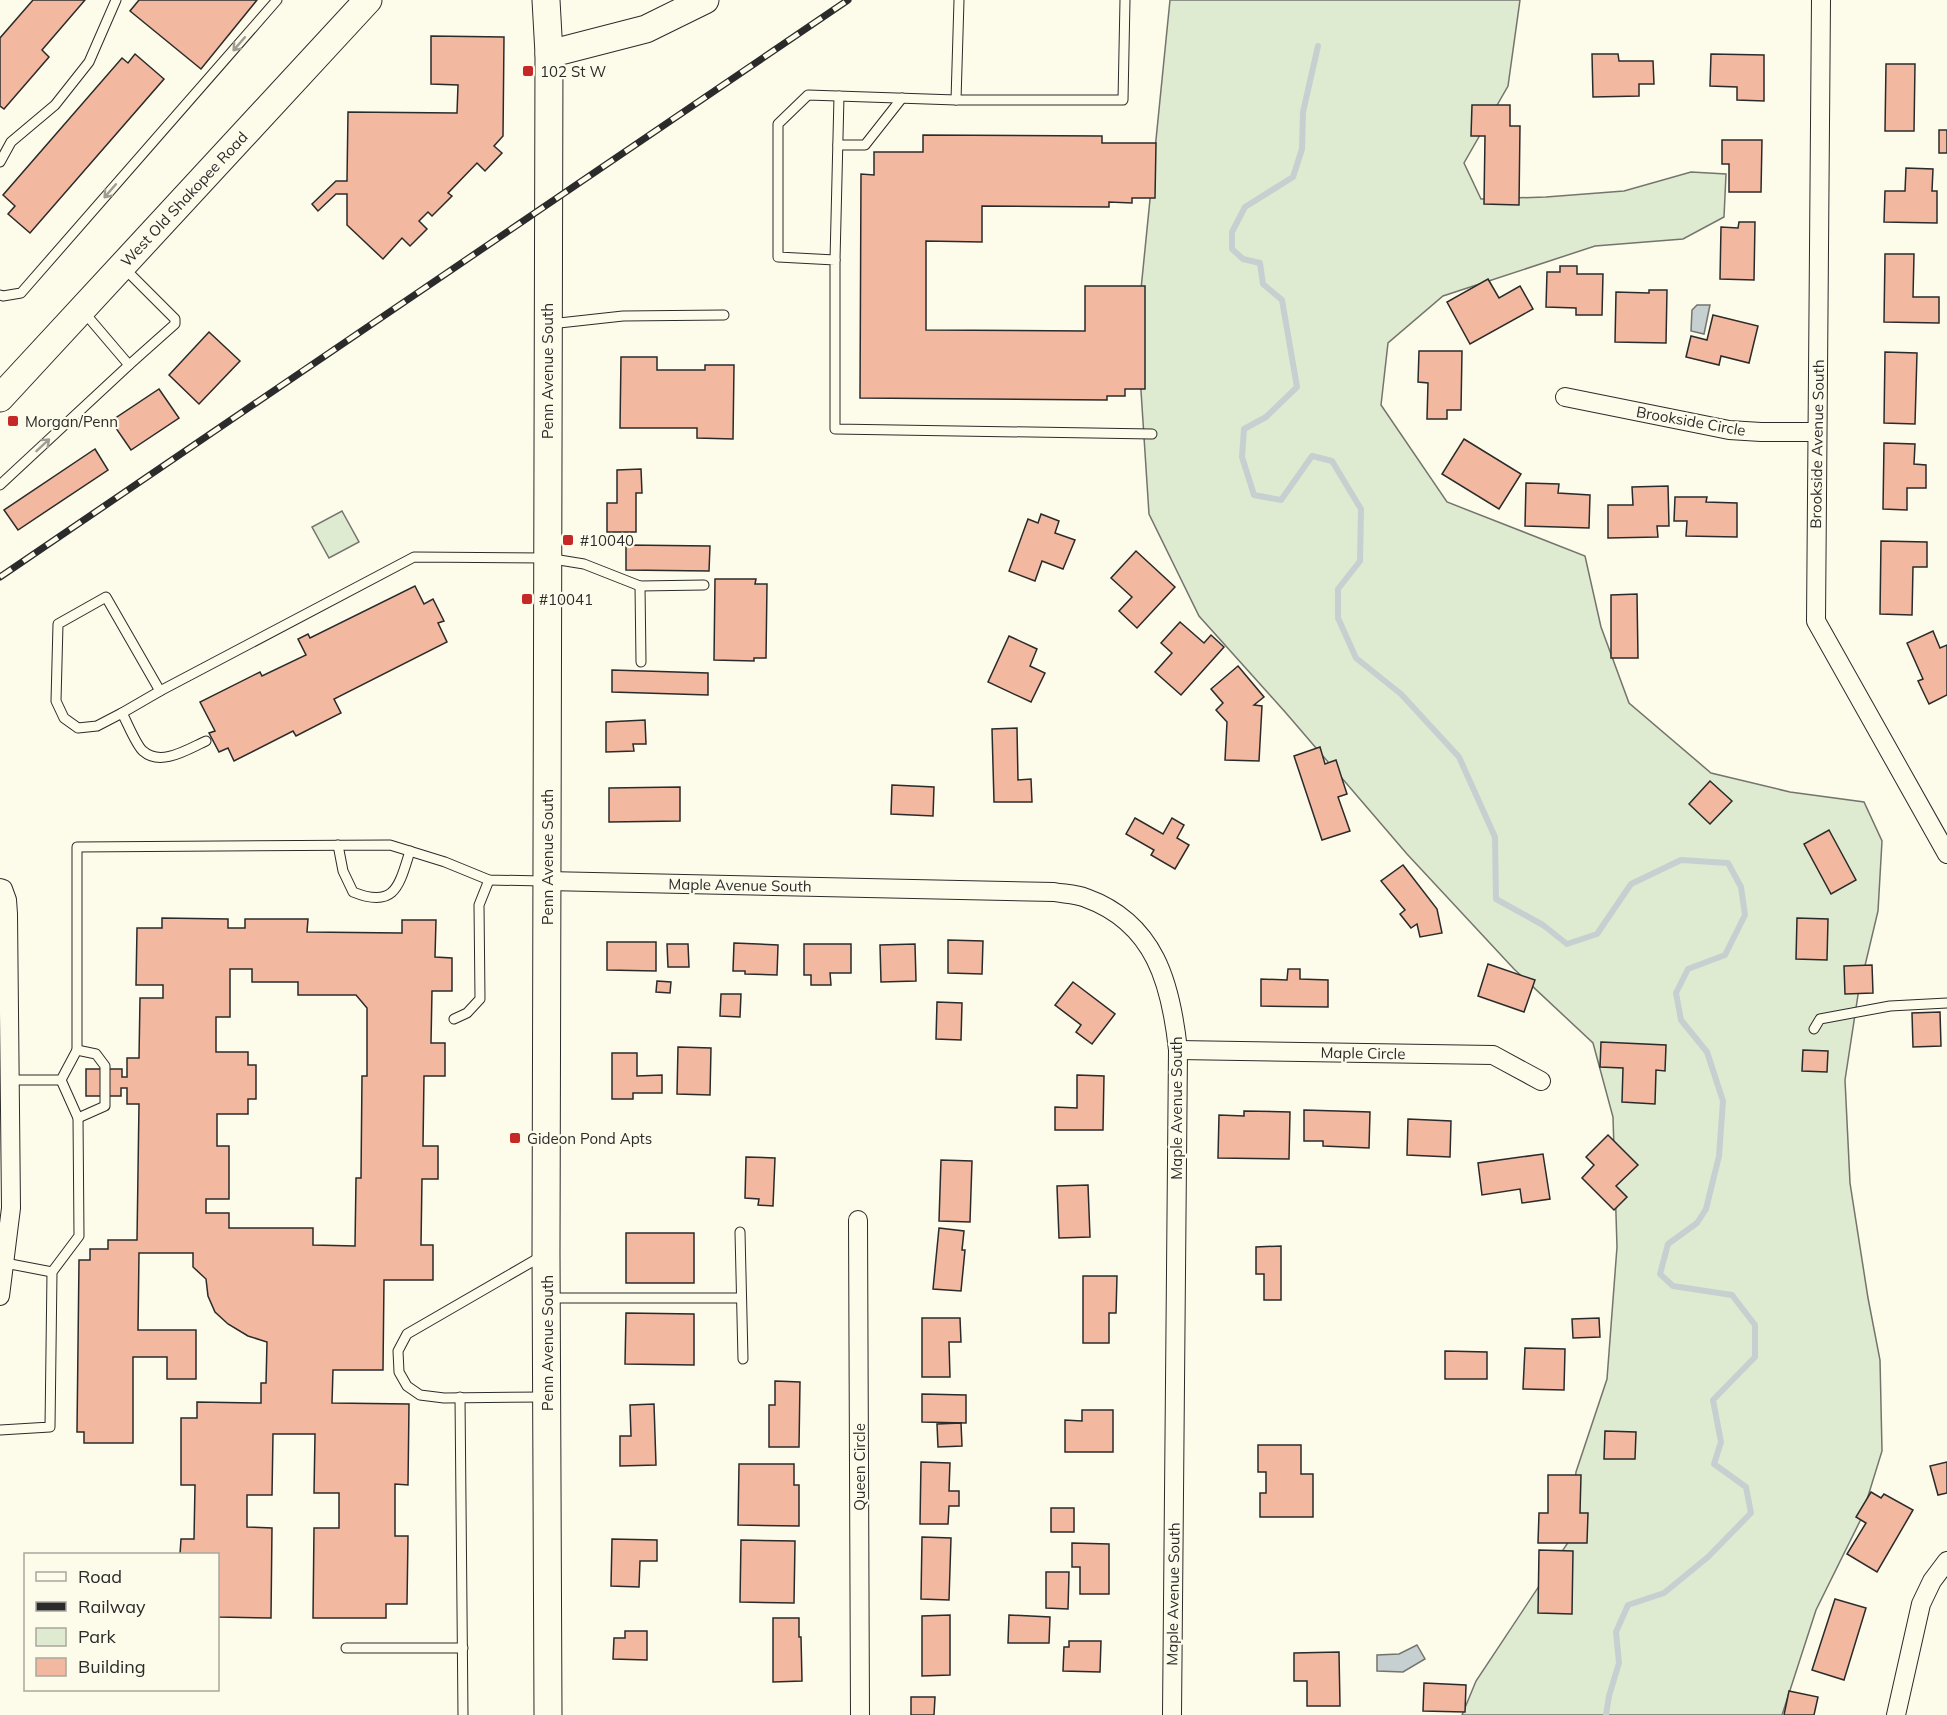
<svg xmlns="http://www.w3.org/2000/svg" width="1947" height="1715" font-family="Mulish,sans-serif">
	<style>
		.green { fill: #deebd1; stroke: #74746e; stroke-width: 1.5 }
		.water { fill: #c7d0d0; stroke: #74746e; stroke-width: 1.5 }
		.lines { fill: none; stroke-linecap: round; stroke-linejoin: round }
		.stream { stroke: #c7d0d0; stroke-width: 6 }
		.building { fill: #f2b8a0; stroke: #2b2b2b; stroke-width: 1.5; fill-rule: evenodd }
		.lane-casing { stroke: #2b2b2b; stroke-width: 11 }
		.street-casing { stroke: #2b2b2b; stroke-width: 20 }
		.secondary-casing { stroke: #2b2b2b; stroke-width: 29 }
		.lane { stroke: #fdfbea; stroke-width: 9 }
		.street { stroke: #fdfbea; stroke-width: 18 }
		.secondary { stroke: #fdfbea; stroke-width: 27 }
		.rail-casing { stroke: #2b2b2b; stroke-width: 7 }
		.rail { stroke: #fdfbea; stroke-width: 4.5; stroke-dasharray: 14; stroke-linecap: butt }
		.oneway { stroke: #9e9d94 }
		.poi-dot { fill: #c62828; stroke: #fdfbea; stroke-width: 2 }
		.labels { text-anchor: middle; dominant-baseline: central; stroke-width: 4.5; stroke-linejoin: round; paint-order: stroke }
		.poi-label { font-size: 15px; fill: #2b2b2b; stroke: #fdfbea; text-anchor: start }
		.street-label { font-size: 15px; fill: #2b2b2b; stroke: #fdfbea }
	</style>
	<rect width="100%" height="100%" fill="#fdfbea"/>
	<g class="green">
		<path d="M1170,0H1520L1508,86L1464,163L1481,199L1546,197L1624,191L1691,172L1726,174L1724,217L1683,239L1595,246L1443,296L1388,343L1381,405L1447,502L1585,556L1601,627L1629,703L1711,773L1790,792L1864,802L1882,841L1878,911L1858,995L1845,1080L1850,1183L1868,1298L1880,1360L1882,1451L1861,1519L1816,1610L1782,1715H1462L1476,1681L1569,1541L1576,1472L1607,1379L1617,1247L1613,1117L1593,1043L1514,969L1407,854L1286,713L1199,616L1149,514L1137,329Z"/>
		<path d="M342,511L359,542L329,558L312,527Z"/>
	</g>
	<g class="water">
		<path d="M1697,305H1710L1704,334L1691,331L1692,310Z"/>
		<path d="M1417,1645L1425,1659L1403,1672L1377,1671V1655L1399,1654Z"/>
	</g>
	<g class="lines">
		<path class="stream" d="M1318,46L1303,112L1302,149L1293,177L1245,207L1232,232V249L1243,259L1260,263L1263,284L1282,300L1297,387L1266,417L1244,429L1242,457L1254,495L1281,500L1312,456L1332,461L1361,509L1360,561L1338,589V618L1356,658L1401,694L1459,757L1495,837L1496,899L1543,925L1567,944L1597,934L1631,884L1681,860L1728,863L1741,887L1745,915L1725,955L1688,969L1676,993L1681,1020L1707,1052L1723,1101L1719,1156L1706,1209L1697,1223L1668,1244L1660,1274L1673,1286L1732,1295L1755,1325V1357L1713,1400L1721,1442L1714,1464L1746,1487L1751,1513L1708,1557L1664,1593L1628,1605L1616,1632L1619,1663L1609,1696L1606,1715"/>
	</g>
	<g class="building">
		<path d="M33,0H85L42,50L49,57L4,109L0,106V38Z"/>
		<path d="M139,0H257L201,69L130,11Z"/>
		<path d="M431,36L504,37L503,136L494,146L502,153L485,171L477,163L448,193L452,196L432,216L428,212L419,221L427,229L410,246L402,238L383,259L347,225V194H336L318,211L312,204L336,181H347L348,112L457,113L458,85L431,84Z"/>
		<path d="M135,54L164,79L30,233L8,214L15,206L3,195L122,58L128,63Z"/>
		<path d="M1592,54H1618L1619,61H1653L1654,84H1639V96L1593,97Z"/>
		<path d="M1711,54L1764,55V101L1737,100V87L1710,86Z"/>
		<path d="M1886,64H1915L1914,131H1885Z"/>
		<path d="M1472,105H1510V126H1520L1519,205L1484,204L1485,136H1471Z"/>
		<rect x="1939" y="130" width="8" height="23"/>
		<path d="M923,135L1102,136V143H1156L1155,198H1132V203L1109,202V207L982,206V242L926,241V330L1085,331V286H1145V389H1125V396H1107V400L860,398L861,174L874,175V152H923Z"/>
		<path d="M1722,140H1762L1761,192H1729V164H1722Z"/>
		<path d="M1906,168L1933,169L1932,191H1937V223L1884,222L1885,191H1905Z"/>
		<path d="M1739,222H1755L1754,280L1720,279L1721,227L1738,228Z"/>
		<path d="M1885,254H1914L1913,297H1939V323L1884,322Z"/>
		<path d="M1560,266H1577V274H1603L1602,315H1576V308L1546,307L1547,272H1560Z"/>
		<path d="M1488,279L1499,298L1520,286L1533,309L1470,344L1447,302Z"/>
		<path d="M1649,290H1667L1666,343L1615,342L1616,292L1649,293Z"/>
		<path d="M1713,315L1758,326L1749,363L1721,356L1719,365L1686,357L1691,336L1707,340Z"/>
		<path d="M209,332L240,361L199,404L169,375Z"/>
		<path d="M1419,351H1462L1461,410H1447V419H1427L1428,383L1418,382Z"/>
		<path d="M1885,352L1917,353L1915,424L1884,423Z"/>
		<path d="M621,357H657V370H705V365H734L733,439L697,438V428H620Z"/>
		<path d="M159,389L179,418L131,450L111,421Z"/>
		<path d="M1464,439L1521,474L1499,509L1442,474Z"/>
		<path d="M1884,443L1915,444L1914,464L1926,465V488H1907V510L1883,509Z"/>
		<path d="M95,449L108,470L18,530L4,510Z"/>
		<path d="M641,469L642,493H636V532H607V503H617V470Z"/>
		<path d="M1526,483L1559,484L1558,493L1590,495L1589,528L1525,526Z"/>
		<path d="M1668,486L1669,526H1657L1658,537L1608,538V505H1633L1632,487Z"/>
		<path d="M1675,497H1707L1706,502L1737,503V537L1686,536L1687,521H1674Z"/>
		<path d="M1041,514L1059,521L1055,533L1075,540L1063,569L1042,561L1035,581L1009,571L1028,519L1038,523Z"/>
		<path d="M1881,541L1927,542V567H1913L1912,615L1880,614Z"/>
		<path d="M626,545L710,546L709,571L626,570Z"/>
		<path d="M1136,551L1175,587L1137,628L1119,611L1132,597L1111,578Z"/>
		<path d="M715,579H756L755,584H767L766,658H754V661L714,660Z"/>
		<path d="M415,586L424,604L433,599L444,621L438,623L447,642L334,699L341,713L296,736L293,731L234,761L228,748L219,752L209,733L215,731L200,702L260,672L262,676L306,655L298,639L308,634L310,638Z"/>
		<path d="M1637,594L1638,658H1611V595Z"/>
		<path d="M1180,622L1204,643L1211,635L1224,647L1181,695L1155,672L1172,653L1161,643Z"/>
		<path d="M1933,631L1940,648L1947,645V695L1929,704L1918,681L1923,679L1907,643Z"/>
		<path d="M1009,636L1037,649L1030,666L1045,673L1031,702L988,682Z"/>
		<path d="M1238,666L1264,697L1254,705L1262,706L1259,761L1225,760L1227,722L1216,710L1223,703L1211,689Z"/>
		<path d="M612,670L708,673V695L612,692Z"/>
		<path d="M645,720L646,744H633L634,751L606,752V722Z"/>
		<path d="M1017,728L1018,780L1031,779L1032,802H994L992,729Z"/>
		<path d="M1320,747L1325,764L1336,760L1347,794L1338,797L1350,831L1322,840L1294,756Z"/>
		<path d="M1710,781L1732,801L1710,824L1689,804Z"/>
		<path d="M892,785L934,787L933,816L891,814Z"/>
		<path d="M680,787V821L609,822V788Z"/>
		<path d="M1135,818L1163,834L1172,818L1184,825L1177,838L1189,845L1175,869L1151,855L1154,850L1126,834Z"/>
		<path d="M1829,830L1856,880L1831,894L1804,844Z"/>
		<path d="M1403,865L1437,909L1442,933L1420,937L1417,924L1411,928L1400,914L1405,910L1381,881Z"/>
		<path d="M162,918L228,919V928H245V919H308L307,932L402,933V920H436L435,957L452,958V991H432L431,1043H445V1076H424L423,1146H438V1179H422L421,1245H433V1280H384L383,1370H333L332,1403L409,1404L408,1485L395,1484V1536H408L407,1604H386V1618H313L314,1528H339V1493H314L315,1434H273L272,1495H247V1527L272,1528L271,1618L218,1617V1554H180L181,1539H194L195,1485H181V1418H197V1402L261,1403V1383H266L267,1342L248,1336L228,1324L215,1312L208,1296L206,1279L193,1267V1253H139L138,1330H196V1379H167V1357H133V1443H84V1432H77L79,1260H90V1249H108V1240H137L139,1104H127V1088H121V1096H86V1069H122V1077H127V1058H139L140,998H163V985H136L137,928H162ZM230,969H252V982H298V995H356L367,1008V1076H362L361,1178H356L355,1246L313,1245V1228H229V1213H206V1199H229V1146H217V1114H248V1099H256V1065H248V1052H216V1017H230Z"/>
		<path d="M1797,918L1828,919L1827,960L1796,959Z"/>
		<path d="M948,940L983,941L982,974L948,973Z"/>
		<path d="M607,942H656V971L607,970Z"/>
		<path d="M734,943L778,945L777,975L745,974V971H733Z"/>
		<path d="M667,944H688L689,967H668Z"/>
		<path d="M804,944H851V973H830L831,985H811V975H804Z"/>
		<path d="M915,944L916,981L881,982L880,945Z"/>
		<path d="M1488,964L1535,980L1524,1012L1478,996Z"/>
		<path d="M1872,965L1873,993L1845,994L1844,966Z"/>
		<path d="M1288,969H1300V979L1328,980V1007L1261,1006V979L1287,980Z"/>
		<path d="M657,981L671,982L670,993L656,992Z"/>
		<path d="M1073,982L1115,1014L1092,1044L1076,1032L1081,1025L1055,1005Z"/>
		<path d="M721,994H741L740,1017L720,1016Z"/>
		<path d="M937,1002L962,1003L961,1040L936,1039Z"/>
		<path d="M1940,1012L1941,1046L1913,1047L1912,1013Z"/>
		<path d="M1601,1042L1666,1045L1665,1071L1656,1070L1655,1104L1622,1102L1623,1068L1600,1067Z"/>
		<path d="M678,1047L711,1048L710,1095L677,1094Z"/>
		<path d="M1803,1050L1828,1051L1827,1072L1802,1071Z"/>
		<path d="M612,1053H637V1076L662,1075V1093H633V1099H612Z"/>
		<path d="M1077,1075L1104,1076L1103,1130H1055V1107L1077,1108Z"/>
		<path d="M1304,1110L1370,1112L1369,1148L1323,1146V1141H1304Z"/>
		<path d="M1244,1111L1290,1112L1289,1159L1218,1158L1219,1115L1244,1116Z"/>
		<path d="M1408,1119L1451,1121L1450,1157L1407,1155Z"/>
		<path d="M1608,1135L1638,1165L1616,1186L1627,1197L1614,1210L1582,1178L1594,1165L1586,1157Z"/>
		<path d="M1543,1154L1550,1199L1522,1203L1520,1189L1482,1195L1478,1163Z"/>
		<path d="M746,1157L775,1158L773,1206L758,1205L759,1199L745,1198Z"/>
		<path d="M941,1160L972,1161L970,1222L939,1221Z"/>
		<path d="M1088,1185L1090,1237L1059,1238L1057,1186Z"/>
		<path d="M939,1228L964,1231L962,1250H965L961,1291L933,1289Z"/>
		<rect x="626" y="1233" width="68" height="50"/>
		<path d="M1281,1246V1300H1264V1274H1256V1247Z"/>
		<path d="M1083,1276H1117L1116,1313H1109V1343H1083Z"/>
		<path d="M626,1313L694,1314V1365L625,1364Z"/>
		<path d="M922,1318H960L961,1342H949L950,1377H922Z"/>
		<path d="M1599,1318L1600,1337L1573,1338L1572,1319Z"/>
		<path d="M1525,1348L1565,1349L1564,1390L1523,1389Z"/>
		<path d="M1445,1351L1487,1352V1379H1445Z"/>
		<path d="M775,1381L800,1382L799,1447H769V1405H775Z"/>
		<path d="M922,1394L966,1395V1423L922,1422Z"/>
		<path d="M654,1404L656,1465L620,1466V1436H631L630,1405Z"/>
		<path d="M1082,1410H1113V1452H1065V1420L1082,1421Z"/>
		<path d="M961,1423L962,1446L938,1447L937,1424Z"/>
		<path d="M1605,1431L1636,1432L1635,1459H1604Z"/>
		<path d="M1258,1445H1301V1474H1313V1517H1260V1493H1266V1472H1258Z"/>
		<path d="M921,1462L950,1463L949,1491H959V1506H949L948,1524H920Z"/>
		<path d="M1947,1462V1493L1938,1495L1930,1466Z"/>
		<path d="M739,1464H794V1485H799V1526L738,1525Z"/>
		<path d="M1548,1475H1581L1580,1513H1588L1587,1543H1538L1539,1513H1548Z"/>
		<path d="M1871,1492L1881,1498L1884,1494L1913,1510L1877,1572L1847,1554L1866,1523L1856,1517Z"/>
		<rect x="1051" y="1508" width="23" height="24"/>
		<path d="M922,1537L951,1538L949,1600L921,1599Z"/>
		<path d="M612,1539L657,1540V1561H640L639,1587L611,1586Z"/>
		<path d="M741,1540L795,1541L794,1603L740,1602Z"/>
		<path d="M1072,1543L1109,1544V1594H1080V1567H1072Z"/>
		<path d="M1539,1550L1573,1551L1572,1614L1538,1613Z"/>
		<path d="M1046,1572H1069L1068,1609L1046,1608Z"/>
		<path d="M1835,1599L1866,1608L1844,1680L1812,1670Z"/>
		<path d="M950,1615V1675L922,1676V1616Z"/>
		<path d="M1009,1615L1050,1617L1049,1643H1008Z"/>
		<path d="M773,1618H799V1637H801L802,1681L773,1682Z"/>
		<path d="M625,1631H647V1660L613,1659L614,1638H625Z"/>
		<path d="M1069,1641H1101L1100,1672L1063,1671L1064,1647H1069Z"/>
		<path d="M1339,1652L1340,1706H1307V1681H1294V1653Z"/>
		<path d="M1424,1683L1466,1685L1465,1712L1423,1711Z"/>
		<path d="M1789,1691L1818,1697L1814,1715H1784Z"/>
		<path d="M911,1697H935L934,1715H911Z"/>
	</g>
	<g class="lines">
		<g class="lane-casing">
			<g id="lane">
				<path d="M1125,0L1123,100H956L808,95L778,124V257L835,260V429L1152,434"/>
				<path d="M956,100L959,0"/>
				<path d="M838,145H865L902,98"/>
				<path d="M0,162L11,142L55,105L89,62L116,0"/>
				<path d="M835,260L839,96"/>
				<path d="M124,268L175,319V324L129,365"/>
				<path d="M0,295L3,296L21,293L277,0"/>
				<path d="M550,324L623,316L724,315"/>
				<path d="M0,485L129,365L83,311"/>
				<path d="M640,586L641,662"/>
				<path d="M160,691L122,713C127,722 136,745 143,751C161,767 188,749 206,741"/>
				<path d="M122,713L97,726L78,728L64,718L56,701L58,624L106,597L160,691L414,557L547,558L584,564L640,586L704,585"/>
				<path d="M338,845L343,871L353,892C395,909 399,886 410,851"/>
				<path d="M454,1019L467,1013L480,999L479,905L489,880"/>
				<path d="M1814,1029L1820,1019L1890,1006L1947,1003"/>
				<path d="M77,1050L96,1054L105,1066V1106L78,1118"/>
				<path d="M10,1080H61L77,1050V847L390,845L445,862L489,880L544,881"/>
				<path d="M740,1232L743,1359"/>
				<path d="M542,1256L407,1334L398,1351L399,1372L407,1386L420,1395L444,1398L545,1397"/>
				<path d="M5,1263L52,1272"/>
				<path d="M549,1298H741"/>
				<path d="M460,1397L463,1715"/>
				<path d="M0,1430L50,1427L52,1272L79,1236L78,1118L61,1080"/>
				<path d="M346,1648H463"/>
			</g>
		</g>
		<g class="street-casing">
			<g id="street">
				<path d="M1821,0L1816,621L1947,854"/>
				<path d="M1565,397L1729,430L1761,432H1817"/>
				<path d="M547,881L1054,892C1065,894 1076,894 1086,898C1155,923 1171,984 1178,1050L1172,1715"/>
				<path d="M0,888L3,889L7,900L8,914L11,1208L0,1296"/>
				<path d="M1178,1050L1493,1055L1541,1081"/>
				<path d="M858,1220L860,1715"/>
				<path d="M1896,1715L1921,1604L1932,1581L1947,1561"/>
			</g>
		</g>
		<g class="secondary-casing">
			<g id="secondary">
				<path d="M546,0L549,54L546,1254L548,1715"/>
				<path d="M549,54L646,29L705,0"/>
				<path d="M0,398L368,0"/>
			</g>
		</g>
		<use href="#lane" class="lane"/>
		<use href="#street" class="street"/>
		<use href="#secondary" class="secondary"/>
		<g class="rail-casing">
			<path id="rail" d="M0,577L848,0"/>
		</g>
		<use href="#rail" class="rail"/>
	</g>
	<defs><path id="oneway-shaft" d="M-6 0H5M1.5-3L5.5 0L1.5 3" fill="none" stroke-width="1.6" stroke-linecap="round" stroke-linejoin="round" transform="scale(1.5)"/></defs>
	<g class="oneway">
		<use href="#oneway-shaft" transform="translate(239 44) rotate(131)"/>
		<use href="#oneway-shaft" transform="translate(110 191) rotate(131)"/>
		<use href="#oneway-shaft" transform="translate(43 445) rotate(-43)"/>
	</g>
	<g class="poi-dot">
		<rect x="522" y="65" width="12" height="12" rx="3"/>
		<rect x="7" y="415" width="12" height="12" rx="3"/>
		<rect x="562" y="534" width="12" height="12" rx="3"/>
		<rect x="521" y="593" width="12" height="12" rx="3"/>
		<rect x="509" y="1132" width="12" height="12" rx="3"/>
	</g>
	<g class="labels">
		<g class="poi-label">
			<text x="540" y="71">102 St W</text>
			<text x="25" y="421">Morgan/Penn</text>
			<text x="580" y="540">#10040</text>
			<text x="539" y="599">#10041</text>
			<text x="527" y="1138">Gideon Pond Apts</text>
		</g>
		<g class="street-label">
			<text transform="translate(184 199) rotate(-47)">West Old Shakopee Road</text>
			<text transform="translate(547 371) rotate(-90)">Penn Avenue South</text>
			<text transform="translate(1691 421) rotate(10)">Brookside Circle</text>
			<text transform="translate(1817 444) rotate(-89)">Brookside Avenue South</text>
			<text transform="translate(547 857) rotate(-90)">Penn Avenue South</text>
			<text transform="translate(740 885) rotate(1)">Maple Avenue South</text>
			<text transform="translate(1363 1053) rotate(1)">Maple Circle</text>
			<text transform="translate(1176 1108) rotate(-90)">Maple Avenue South</text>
			<text transform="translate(547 1343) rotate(-90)">Penn Avenue South</text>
			<text transform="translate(859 1467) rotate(-90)">Queen Circle</text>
			<text transform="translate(1173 1594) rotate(-89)">Maple Avenue South</text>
		</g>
	</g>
	<rect x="24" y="1553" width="195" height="138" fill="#fdfbea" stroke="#a9a89e" stroke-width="1.5"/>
	<rect x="36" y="1572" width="30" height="9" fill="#fdfbea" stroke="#a9a89e" stroke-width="1.5"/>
	<text x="78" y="1583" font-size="18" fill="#2b2b2b">Road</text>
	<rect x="36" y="1602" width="30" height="9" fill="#2b2b2b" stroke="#a9a89e" stroke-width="1.5"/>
	<text x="78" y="1613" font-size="18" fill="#2b2b2b">Railway</text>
	<rect x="36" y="1628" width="30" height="18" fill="#deebd1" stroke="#a9a89e" stroke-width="1.5"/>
	<text x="78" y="1643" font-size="18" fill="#2b2b2b">Park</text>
	<rect x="36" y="1658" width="30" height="18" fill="#f2b8a0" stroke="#a9a89e" stroke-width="1.5"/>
	<text x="78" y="1673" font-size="18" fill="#2b2b2b">Building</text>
</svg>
